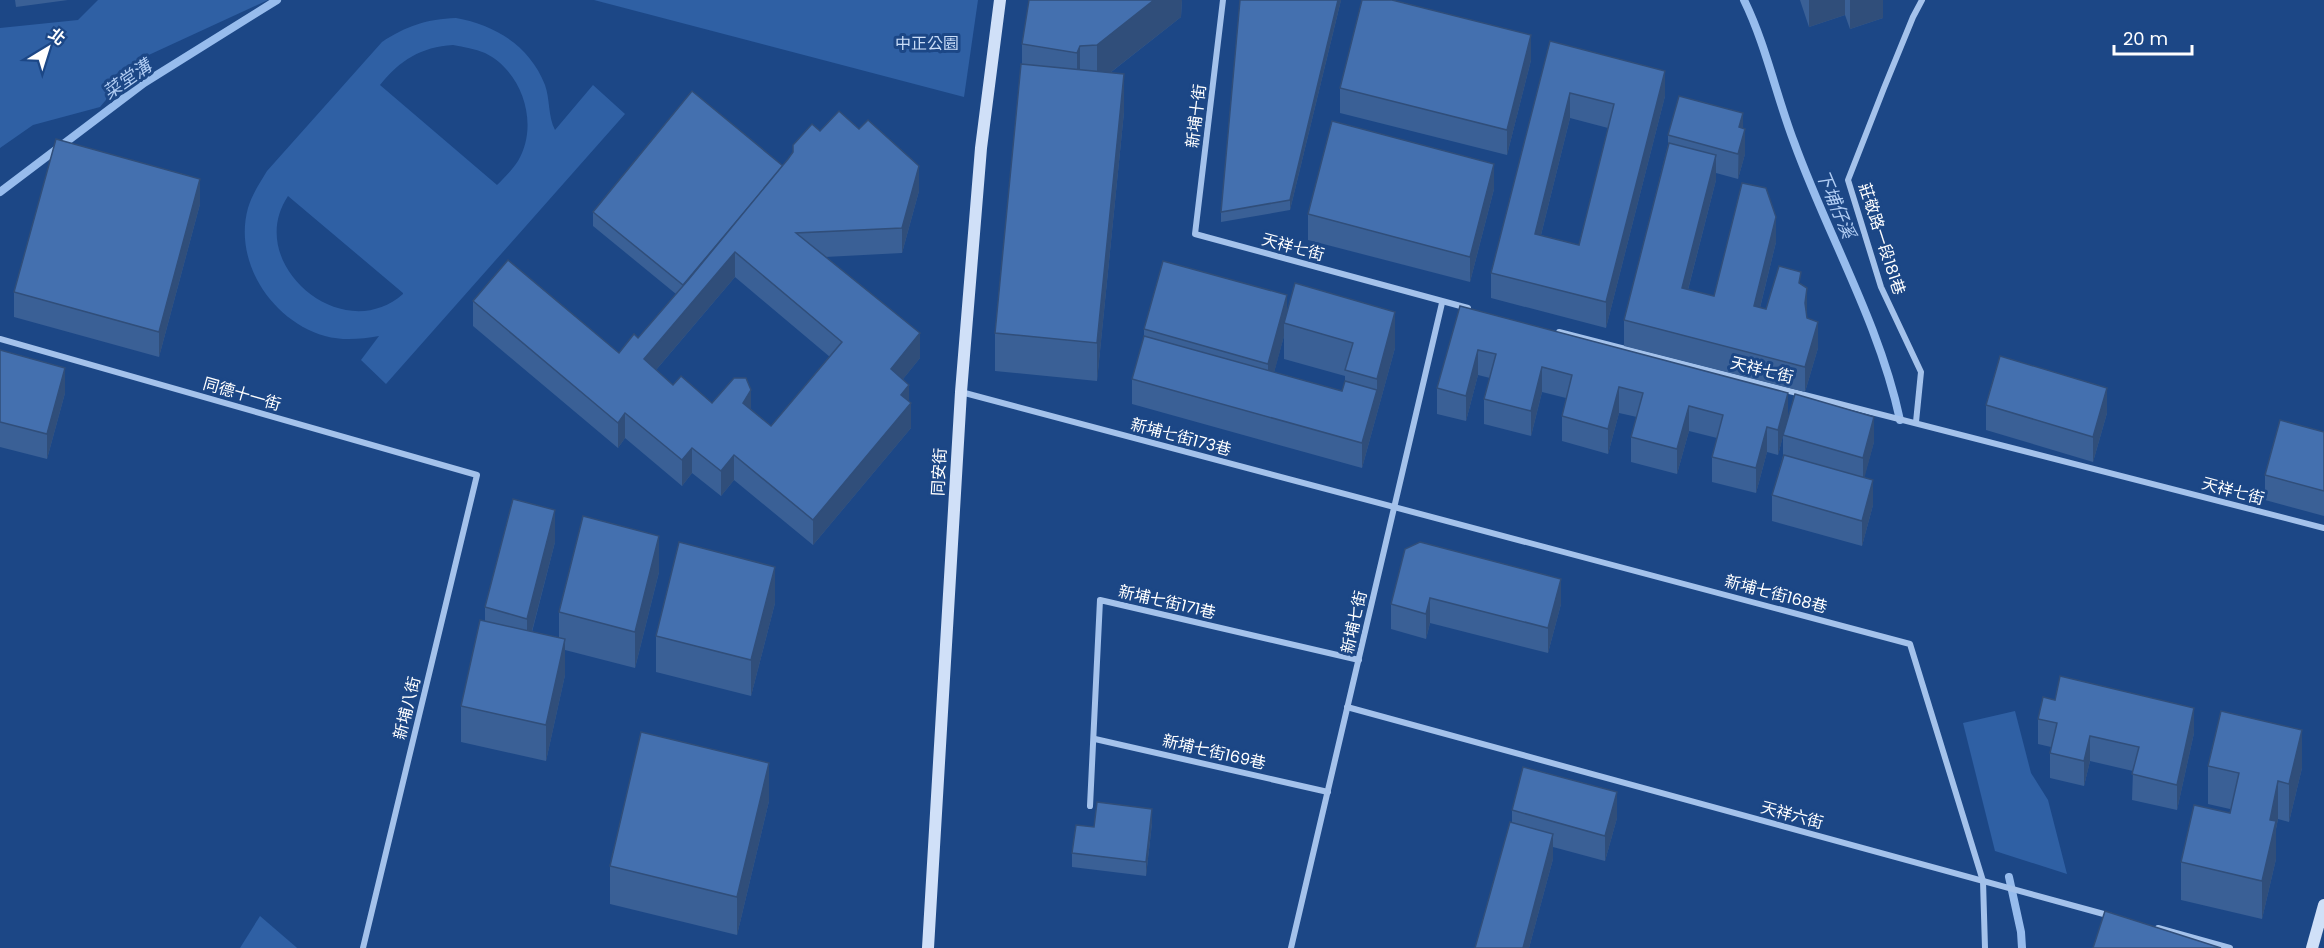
<svg xmlns="http://www.w3.org/2000/svg" width="2324" height="948" font-family="Poppins,'Noto Sans TC',sans-serif">
	<style>
		.green { fill: #2f60a4; fill-rule: evenodd }
		.lines { fill: none; stroke-linecap: round; stroke-linejoin: round }
		.stream { stroke: #97bced; stroke-width: 8 }
		.street { stroke: #a4c2eb; stroke-width: 6 }
		.secondary { stroke: #d0e0f8; stroke-width: 12 }
		.wall { fill: #3a6096; fill-rule: evenodd }
		.shaded-wall { fill: #304e7a }
		.building { fill: #4470af; stroke: #304e7a; stroke-width: 1.5; fill-rule: evenodd }
		.labels { text-anchor: middle; dominant-baseline: central; stroke-width: 6; stroke-linejoin: round; paint-order: stroke }
		.park-label { font-size: 16px; fill: #c9ddf8; stroke: #1c4786 }
		.street-label { font-size: 16px; fill: #fff; stroke: #1c4786 }
		.water-label { font-size: 18px; font-style: italic; fill: #b0ccf3; stroke: #1c4786 }
	</style>
	<rect width="100%" height="100%" fill="#1c4786"/>
	<g class="green">
		<path d="M98,0H268L140,59L100,107L33,125L0,148V28L78,20Z"/>
		<path d="M594,0H978L964,97Z"/>
		<path d="M456,18C495,25 530,46 545,85C550,99 548,117 555,130L593,85L625,114L386,384L361,360L379,336C361,339 343,341 325,336C272,321 233,262 248,208C252,194 260,183 267,171L382,42C406,26 427,19 456,18ZM453,45C464,47 475,49 485,53C522,71 540,124 518,161C513,169 504,178 497,185L380,85C400,60 421,47 453,45ZM288,196L403,293V294C342,348 243,263 288,196Z"/>
		<path d="M2015,711L2031,773L2048,800L2067,874L1995,851L1963,723Z"/>
		<path d="M260,916L296,947L297,948H240Z"/>
	</g>
	<g class="lines">
		<g class="stream">
			<path d="M1744,0C1766,45 1776,95 1794,142C1828,236 1879,322 1900,420"/>
			<path d="M0,192L144,83L277,0"/>
			<path d="M2009,877L2021,932L2022,948"/>
		</g>
		<g class="street">
			<path d="M1223,0L1195,234L1468,308"/>
			<path d="M1559,332L2324,528"/>
			<path d="M0,339L477,475L363,948"/>
			<path d="M961,392L1910,644L1983,881L1985,948"/>
			<path d="M1916,422L1921,372L1881,287L1848,180L1884,88L1913,17L1922,0"/>
			<path d="M1347,707L2111,916"/>
			<path d="M1095,739L1328,792"/>
			<path d="M1090,806L1100,600L1359,660"/>
			<path d="M2158,928L2230,948"/>
			<path d="M1291,948L1442,303"/>
		</g>
		<g class="secondary">
			<path d="M928,948L961,392L981,148L1000,0"/>
			<path d="M2312,948L2324,905"/>
		</g>
	</g>
	<g class="wall">
		<path d="M15,0H68L16,7Z"/>
		<path d="M1029,0H1182L1181,17L1110,73L1124,112L1097,381L995,371V333L1022,64V44Z"/>
		<path d="M1341,0L1290,210L1221,222V212Z"/>
		<path d="M1800,0H1883V18L1850,29L1845,15L1809,27Z"/>
		<path d="M1550,41L1665,96L1606,328L1491,298V273ZM1570,118L1608,128L1579,245L1541,235Z"/>
		<path d="M1531,60L1507,155L1340,113V88Z"/>
		<path d="M1743,128L1745,154L1738,179L1716,173V180L1688,290L1714,296L1776,242L1760,308L1766,309L1801,285L1807,288V318L1818,348L1805,392L1624,346V320L1668,145V135Z"/>
		<path d="M820,131L919,191L902,253L825,257L920,358L903,379L909,401L911,428L813,545L734,480L721,496L692,473L682,486L625,438L618,448L473,326V301L619,353L638,338L676,294L593,226V212L783,166ZM735,277L830,357L771,426L751,410L712,403L673,385L656,370Z"/>
		<path d="M1494,189L1470,282L1308,240V214Z"/>
		<path d="M200,204L159,357L14,317V292Z"/>
		<path d="M1460,306L1788,419L1874,442L1864,477L1873,505L1862,546L1772,521V495L1783,456V436L1778,455L1767,452L1756,493L1712,482V457L1717,438L1689,431L1677,474L1631,462V437L1637,417L1619,413L1608,454L1562,441V416L1566,398L1542,392L1531,436L1484,424V399L1490,378L1478,375L1466,421L1437,414V388Z"/>
		<path d="M1287,314L1395,348L1362,468L1132,404V379L1144,336V329ZM1284,336V359L1345,376V381L1342,391L1274,372Z"/>
		<path d="M0,350L65,393L47,459L0,447Z"/>
		<path d="M1986,405L2107,413L2093,462L1986,430Z"/>
		<path d="M2324,432V516L2265,500V475Z"/>
		<path d="M555,542L532,632L559,638V612L659,572L635,668L565,650V675L546,761L461,742V706L485,622V607Z"/>
		<path d="M1405,549L1561,604L1548,653L1430,623L1426,639L1391,629V604Z"/>
		<path d="M775,603L751,696L656,672V636Z"/>
		<path d="M2038,719L2194,733L2177,810L2132,800L2133,771L2090,761L2084,786L2050,778V753L2051,747L2038,744Z"/>
		<path d="M2208,766L2302,768L2289,822L2278,819L2276,829V859L2262,919L2181,900V862L2230,813V809L2208,804Z"/>
		<path d="M769,801L737,935L610,904V866Z"/>
		<path d="M1512,810L1617,818L1605,861L1553,847V859L1529,948H1475L1512,823Z"/>
		<path d="M1152,823L1146,876L1072,867V853Z"/>
	</g>
	<g class="shaded-wall">
		<path d="M1154,0H1182L1181,17L1097,83V45Z"/>
		<path d="M1338,0H1341L1290,210V200Z"/>
		<path d="M1809,0H1845V15L1809,27Z"/>
		<path d="M1850,0H1883V18L1850,29Z"/>
		<path d="M1531,35V60L1507,155V130Z"/>
		<path d="M1080,46V84L1077,91V53Z"/>
		<path d="M1665,71V96L1606,328V302Z"/>
		<path d="M1124,74V112L1097,381V343Z"/>
		<path d="M1570,93V118L1535,259V234Z"/>
		<path d="M1743,113V136L1745,129V154L1738,179L1739,127Z"/>
		<path d="M1716,155V180L1682,313V288Z"/>
		<path d="M1494,164V189L1470,282V257Z"/>
		<path d="M919,166V191L902,253V228Z"/>
		<path d="M200,179V204L159,357V332Z"/>
		<path d="M1776,217V242L1754,332V306Z"/>
		<path d="M735,252V277L644,384V359Z"/>
		<path d="M1807,288V313L1805,328V303Z"/>
		<path d="M1287,295V324L1284,323V336L1268,395V364Z"/>
		<path d="M1395,312V348L1362,468V443L1377,390V379Z"/>
		<path d="M1818,322V348L1805,392V367Z"/>
		<path d="M920,333V358L891,394V369Z"/>
		<path d="M1478,350V375L1466,421V396Z"/>
		<path d="M1542,367V392L1531,436V411Z"/>
		<path d="M65,368V393L47,459V434Z"/>
		<path d="M909,385V405L911,403V428L813,545V520L901,395Z"/>
		<path d="M1619,387V413L1608,454V429Z"/>
		<path d="M2107,388V413L2093,462V437Z"/>
		<path d="M751,390V415L743,403Z"/>
		<path d="M1788,393V418L1778,455V430Z"/>
		<path d="M1689,406V431L1677,474V449Z"/>
		<path d="M625,413V438L618,448V423Z"/>
		<path d="M1874,417V442L1863,483V458Z"/>
		<path d="M1767,427V452L1756,493V468Z"/>
		<path d="M692,448V473L682,486V460Z"/>
		<path d="M734,455V480L721,496V471Z"/>
		<path d="M1873,480V505L1862,546V521Z"/>
		<path d="M555,510V542L527,650V619Z"/>
		<path d="M659,536V572L635,668V632Z"/>
		<path d="M775,567V603L751,696V660Z"/>
		<path d="M1561,579V604L1548,653V628Z"/>
		<path d="M1430,598V623L1426,639V614Z"/>
		<path d="M565,639V675L546,761V725Z"/>
		<path d="M2194,708V733L2177,810V785Z"/>
		<path d="M2302,730V768L2289,822V784Z"/>
		<path d="M2090,736V761L2084,786V761Z"/>
		<path d="M769,763V801L737,935V897Z"/>
		<path d="M2278,781V819L2276,829V859L2262,919V881L2270,820Z"/>
		<path d="M1617,792V818L1605,861V836Z"/>
		<path d="M1152,809V823L1146,876V862Z"/>
		<path d="M1553,834V859L1529,948H1523Z"/>
	</g>
	<g class="building">
		<path d="M1029,0H1154L1097,45L1080,46L1077,53L1022,44Z"/>
		<path d="M1240,0H1338L1290,200L1221,212Z"/>
		<path d="M1362,0H1392L1531,35L1507,130L1340,88Z"/>
		<path d="M1550,41L1665,71L1606,302L1491,273ZM1570,93L1614,104L1579,245L1535,234Z"/>
		<path d="M1021,64L1124,74L1097,343L995,333Z"/>
		<path d="M692,91L783,166L683,285L593,212Z"/>
		<path d="M1679,96L1743,113L1739,127L1745,129L1738,154L1668,135Z"/>
		<path d="M839,111L859,129L868,120L919,166L902,228L796,233L920,333L891,369L909,385L901,395L911,403L813,520L734,455L721,471L692,448L682,460L625,413L618,423L473,301L508,260L619,353L634,334L638,338L689,279L788,159L793,152V145L812,124L820,131ZM735,252L842,342L771,426L743,403L751,390L746,378H734L712,403L681,376L673,385L644,359Z"/>
		<path d="M1332,121L1494,164L1470,257L1308,214Z"/>
		<path d="M56,139L200,179L159,332L14,292Z"/>
		<path d="M1669,143L1716,155L1682,288L1714,296L1742,183L1766,188L1776,217L1754,306L1766,309L1779,266L1801,272L1799,283L1807,288L1805,303L1807,318L1818,322L1805,367L1624,320Z"/>
		<path d="M1163,261L1287,295L1268,364L1144,329Z"/>
		<path d="M1295,283L1395,312L1377,379L1345,370L1353,343L1284,323Z"/>
		<path d="M1460,306L1788,393L1778,430L1767,427L1756,468L1712,457L1723,415L1689,406L1677,449L1631,437L1643,393L1619,387L1608,429L1562,416L1572,375L1542,367L1531,411L1484,399L1496,354L1478,350L1466,396L1437,388Z"/>
		<path d="M1144,336L1342,391L1345,381L1377,390L1362,443L1132,379Z"/>
		<path d="M0,350L65,368L47,434L0,422Z"/>
		<path d="M2000,356L2107,388L2093,437L1986,405Z"/>
		<path d="M1795,394L1874,417L1863,458L1783,435Z"/>
		<path d="M2280,420L2324,432V491L2265,475Z"/>
		<path d="M1784,455L1873,480L1862,521L1772,495Z"/>
		<path d="M513,499L555,510L527,619L485,607Z"/>
		<path d="M583,516L659,536L635,632L559,612Z"/>
		<path d="M679,542L775,567L751,660L656,636Z"/>
		<path d="M1420,542L1561,579L1548,628L1430,598L1426,614L1391,604L1405,549Z"/>
		<path d="M480,620L565,639L546,725L461,706Z"/>
		<path d="M2060,676L2194,708L2177,785L2132,774L2139,747L2090,736L2084,761L2050,753L2057,723L2038,719L2043,697L2055,700Z"/>
		<path d="M2221,711L2302,730L2289,784L2278,781L2270,820L2276,821L2262,881L2181,862L2194,805L2230,813L2239,773L2208,766Z"/>
		<path d="M641,732L769,763L737,897L610,866Z"/>
		<path d="M1523,767L1617,792L1605,836L1512,810Z"/>
		<path d="M1097,802L1152,809L1146,862L1072,853L1076,825L1094,827Z"/>
		<path d="M1510,822L1553,834L1523,948H1475Z"/>
		<path d="M2105,911L2221,948H2093Z"/>
	</g>
	<g class="labels">
		<g class="park-label">
			<text x="927" y="43">中正公園</text>
		</g>
		<g class="street-label">
			<text transform="translate(1196 116) rotate(-83)">新埔十街</text>
			<text transform="translate(1882 239) rotate(72)">莊敬路一段181巷</text>
			<text transform="translate(1293 247) rotate(15)">天祥七街</text>
			<text transform="translate(1762 370) rotate(14)">天祥七街</text>
			<text transform="translate(242 394) rotate(16)">同德十一街</text>
			<text transform="translate(1181 437) rotate(15)">新埔七街173巷</text>
			<text transform="translate(939 472) rotate(-87)">同安街</text>
			<text transform="translate(2233 491) rotate(15)">天祥七街</text>
			<text transform="translate(1776 594) rotate(15)">新埔七街168巷</text>
			<text transform="translate(1167 602) rotate(13)">新埔七街171巷</text>
			<text transform="translate(1354 622) rotate(-77)">新埔七街</text>
			<text transform="translate(407 708) rotate(-76)">新埔八街</text>
			<text transform="translate(1214 752) rotate(13)">新埔七街169巷</text>
			<text transform="translate(1792 815) rotate(15)">天祥六街</text>
		</g>
		<g class="water-label">
			<text transform="translate(127 79) rotate(-35)">菜堂溝</text>
			<text transform="translate(1836 204) rotate(67)">下埔仔溪</text>
		</g>
	</g>
	<g transform="translate(48 48) rotate(38)" stroke="#1c4786" stroke-width="4.5" paint-order="stroke">
	<path d="M0-4.5L10 22L0 15L-10 22Z" fill="#ffffff"/>
	<text y="-9" font-size="16" font-weight="bold" text-anchor="middle" fill="#ffffff">北</text>
	</g>
	<path d="M2114 45v9h78v-9" fill="none" stroke="#ffffff" stroke-width="3"/>
	<text x="2123" y="45" font-size="18" fill="#ffffff" stroke="#1c4786" stroke-width="4.5" paint-order="stroke">20 m</text>
</svg>
